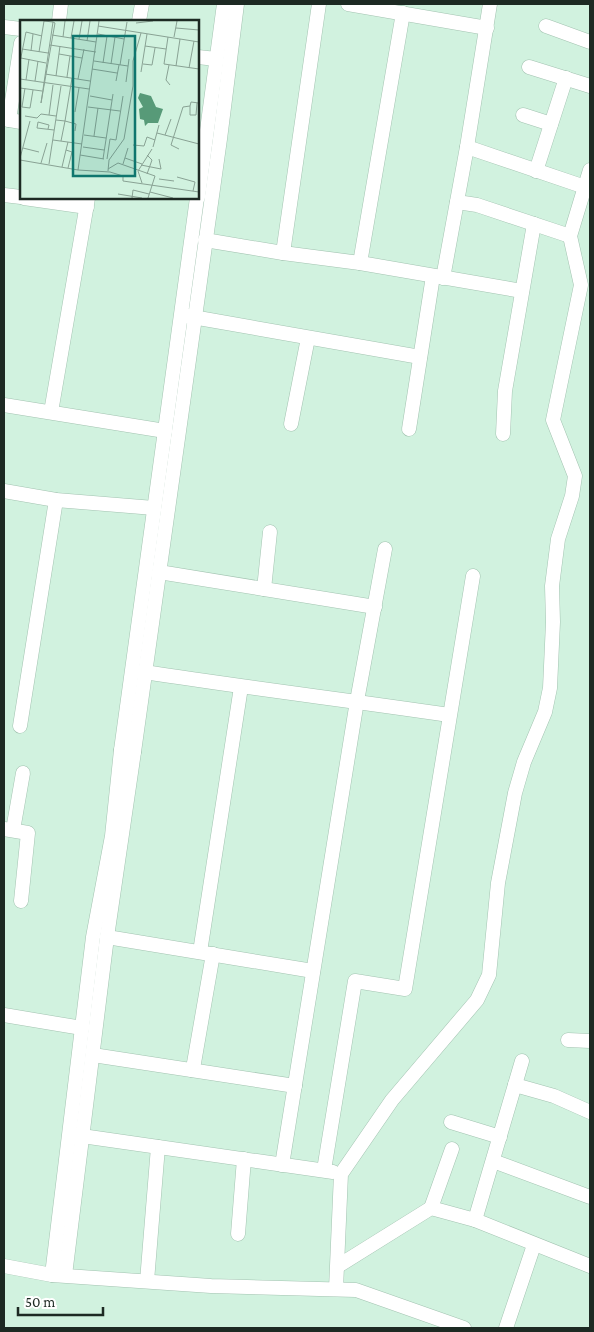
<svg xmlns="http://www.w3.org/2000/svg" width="594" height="1332" font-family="'Crimson Pro',serif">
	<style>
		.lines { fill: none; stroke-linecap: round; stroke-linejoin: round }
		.minor-casing { stroke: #a3c3b1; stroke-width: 15 }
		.minor { stroke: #fff; stroke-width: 14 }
		.inset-road { fill: none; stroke: #89a294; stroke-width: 1 }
		.view { fill: #0f766e; fill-opacity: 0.15; stroke: #0f766e; stroke-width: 2.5 }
		.inset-edge { fill: none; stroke: #1d2a23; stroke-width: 2.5 }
	</style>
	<rect width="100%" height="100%" fill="#d1f2df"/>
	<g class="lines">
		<g class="minor-casing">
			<g id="minor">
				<path d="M348,4L487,28"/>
				<path d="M59,21L61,4"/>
				<path d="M139,21L142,4"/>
				<path d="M546,26L590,42"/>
				<path d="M4,27L21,29"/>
				<path d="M198,57L216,59"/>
				<path d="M529,67L590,86"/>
				<path d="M523,115L551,124"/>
				<path d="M4,119L21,122"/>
				<path d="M9,120L21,43"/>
				<path d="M467,147L585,187"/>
				<path d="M536,171L566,78"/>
				<path d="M4,195L21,197"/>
				<path d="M198,197L224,4"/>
				<path d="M24,198L87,207"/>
				<path d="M457,202L477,205L570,236"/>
				<path d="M205,240L283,253L360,263L522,291"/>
				<path d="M283,253L319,4"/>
				<path d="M360,263L403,13"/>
				<path d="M443,278L467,147L490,4"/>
				<path d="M187,316L420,357"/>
				<path d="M4,405L165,431"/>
				<path d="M51,412L88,198"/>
				<path d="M291,424L308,338"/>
				<path d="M409,429L433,276"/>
				<path d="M503,434L505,391L534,224"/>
				<path d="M4,491L56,500L154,508"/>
				<path d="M159,572L375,607"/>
				<path d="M264,589L270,532"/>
				<path d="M145,672C247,688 348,700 449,715"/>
				<path d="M20,726L56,500"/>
				<path d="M121,750L134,752L220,139L237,4"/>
				<path d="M4,829L28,833L21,901"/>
				<path d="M13,830L23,773"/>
				<path d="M107,937L313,971"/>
				<path d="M200,952L241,687"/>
				<path d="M4,1015L82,1028"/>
				<path d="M568,1040L590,1041"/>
				<path d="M93,1055L295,1086"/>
				<path d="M192,1070L194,1063L213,954"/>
				<path d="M515,1085L554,1096L590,1112"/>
				<path d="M451,1122L500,1137"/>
				<path d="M75,1135L333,1172"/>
				<path d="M493,1161L590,1197"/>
				<path d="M282,1165L357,701L385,549"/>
				<path d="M324,1170L355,981L405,989L473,576"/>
				<path d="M431,1208L452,1149"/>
				<path d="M475,1220L522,1061"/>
				<path d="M238,1234L244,1159"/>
				<path d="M4,1266L52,1275L211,1286L356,1290L464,1328"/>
				<path d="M338,1266L431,1208L475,1220L590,1266"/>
				<path d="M52,1275L93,937L112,836L121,750L197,198"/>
				<path d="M65,1275L107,937L134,752"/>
				<path d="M147,1281L158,1147"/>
				<path d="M336,1289L341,1174L392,1100L477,1000L489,975L498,883L515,793L524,762L545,712L550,688L553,622L552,586L558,539L572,496L575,476L553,420L581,285L570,236L590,170"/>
				<path d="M506,1328L534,1245"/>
			</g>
		</g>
		<use href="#minor" class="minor"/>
	</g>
	<g transform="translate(20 20)">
		<rect width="179" height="179" fill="#d1f2df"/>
		<path d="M120,73L131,76L136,87L143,89L138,103H128L125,106L124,100L120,99L119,89L123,87L118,78Z" fill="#579a78"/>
		<path class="inset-road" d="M116,3L133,1M78,6L179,22M156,8L179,10M78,14L104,19M32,15L76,22M43,17L45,1M148,17L144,44L179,49M154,17L157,1M51,18L54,1M59,19L62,1M67,21L70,1M30,25L76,32M125,26L146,29M2,29L28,33M11,31L13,14M19,32L24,1L33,2L35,3L21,83L33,2M39,34L62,38M1,38L26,43M74,41L108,46M0,42L6,12L22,16M83,43L87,16M91,44L95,17M123,44L132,45L135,28M100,45L107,2M149,45L146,60L150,65M156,46L160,19M169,48L174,21M72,49L97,53M121,52L127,14M25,54L70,61M36,56L40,26M47,57L50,36M52,58L45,101L56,104L55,111M0,59L69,69M58,59L64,29M6,60L9,39M15,61L18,41M96,61L99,45M106,62L109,39M0,68L22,71M5,68L2,87L10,88L13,70M70,76L92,80M170,86V95H176L177,83M68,87L100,91M55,92L59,68M29,95L33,65M5,96L17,98L21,94L36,96M36,100L45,101L41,121M28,109L29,105L18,102L17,108L34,110M137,113L179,124M64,115L86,118M145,115L151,99M74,116L78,88M33,120L62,124M113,125L124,126L127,117L135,120M63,127L84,130M133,127L139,105M3,128L19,132M159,129L151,125L163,87L170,86L171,82L179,83M60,135L84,139M0,138L10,101M105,138L122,144M83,139L93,74M87,139L90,119L96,120L103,76M0,140L58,150L90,152L103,156V161L179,172M21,143L27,123M29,144L41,66M103,144L108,128M121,145L141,149L139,139M42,147L46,130M48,148L52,132L46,130L48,122M88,149L98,143L135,156L128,178M58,150L79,1M88,151L89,140L104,119L113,66V41L121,13M127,154L132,140L127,135M157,157L175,162L173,171M139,159L154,161M122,163L118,151L132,129M130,172L153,178M98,174L122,178M112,178L113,170L129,174"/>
		<path class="view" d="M53,16H115V156H53Z"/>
		<rect width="179" height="179" class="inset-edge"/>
	</g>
	<rect width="594" height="1332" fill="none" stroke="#1d2a23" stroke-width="10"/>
	<path d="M18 1307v8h85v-8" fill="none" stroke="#1d2a23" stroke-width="2.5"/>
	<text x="25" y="1307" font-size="15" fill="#1d2a23" stroke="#ffffff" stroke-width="4" paint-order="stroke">50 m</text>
</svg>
